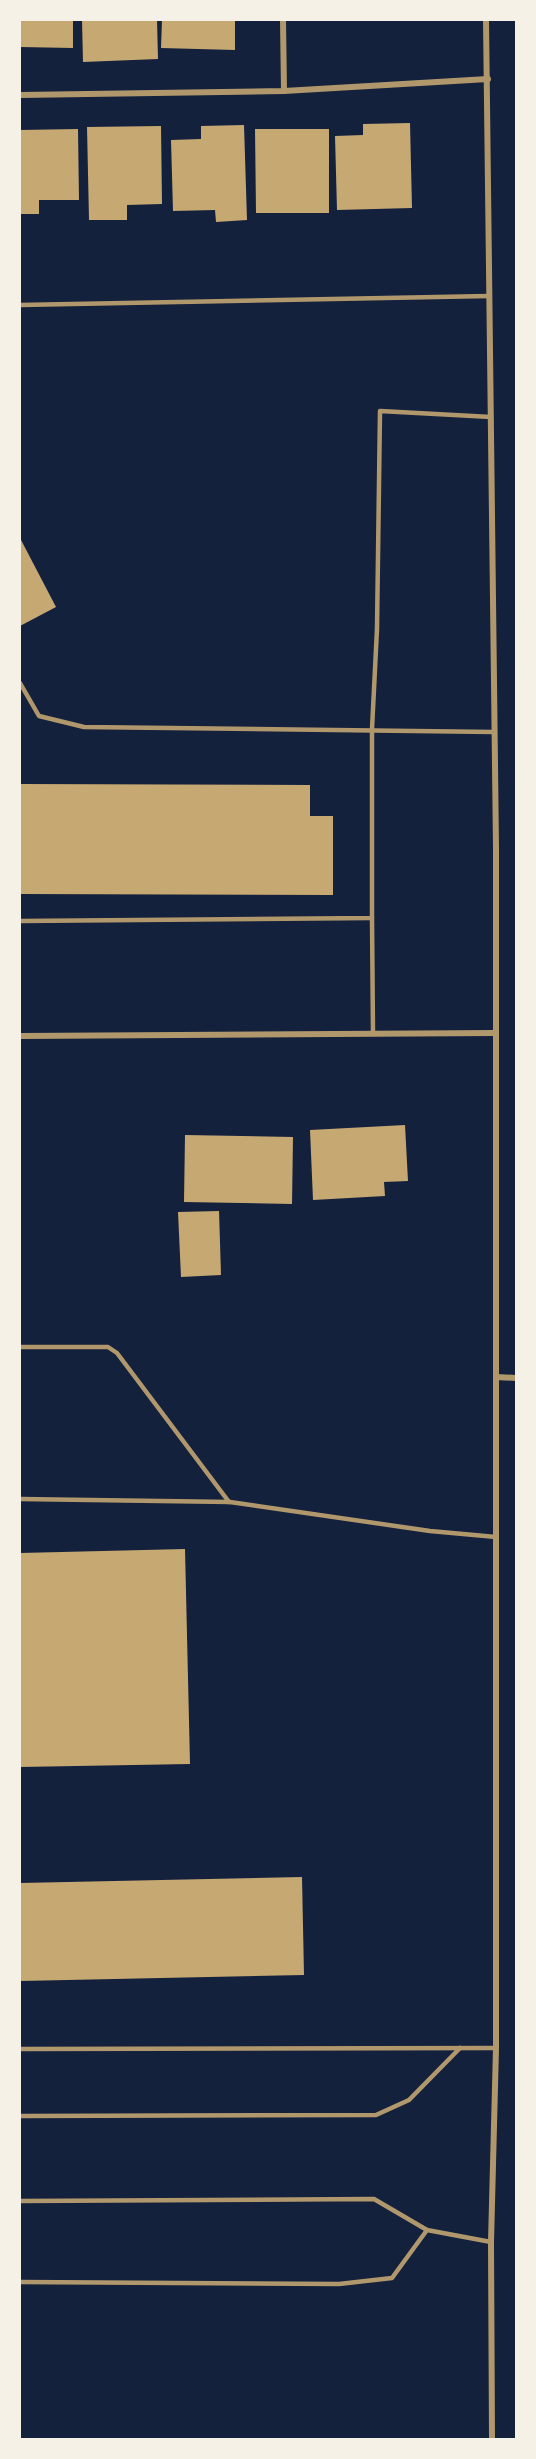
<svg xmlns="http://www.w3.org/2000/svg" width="536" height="2459" font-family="'Fira Sans',sans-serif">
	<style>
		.building { fill: #c6a872 }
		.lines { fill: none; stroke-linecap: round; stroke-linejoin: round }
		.service { stroke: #b1986c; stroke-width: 4.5 }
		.minor { stroke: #b1986c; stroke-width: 6 }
	</style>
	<rect width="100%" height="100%" fill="#14213d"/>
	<g class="building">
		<path d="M20,20H73V48L20,47Z"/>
		<path d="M82,20H157L158,59L83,62Z"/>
		<path d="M162,20H235V50L161,48Z"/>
		<path d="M410,123L412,208L337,210L335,136L363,135V124Z"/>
		<path d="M244,125L247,220L216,222L215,210L173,211L171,140L201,139V126Z"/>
		<path d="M161,126L162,204L127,205V220H89L87,127Z"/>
		<path d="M78,129L79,200H39V214H20V130Z"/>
		<path d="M255,129H329V213H256Z"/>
		<path d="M20,538L56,607L20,626Z"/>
		<path d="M20,784L310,785V816H333V895L20,894Z"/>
		<path d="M405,1125L408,1181L384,1182L385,1196L313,1200L310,1130Z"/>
		<path d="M185,1135L293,1137L292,1204L184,1202Z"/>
		<path d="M219,1211L221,1275L181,1277L178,1212Z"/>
		<path d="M185,1549L190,1764L20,1767V1553Z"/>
		<path d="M302,1877L304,1975L20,1981V1883Z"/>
	</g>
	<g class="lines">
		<g class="service">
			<path d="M20,305L489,296"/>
			<path d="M20,683L39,716L84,727L494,732"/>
			<path d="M372,918L373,1034"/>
			<path d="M20,921L372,918V729L377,629L380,411L491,417"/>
			<path d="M20,1347H108L117,1353L229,1502"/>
			<path d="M20,1499L230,1502L430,1531L496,1537"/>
			<path d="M20,2049L496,2048"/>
			<path d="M20,2116L376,2115L409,2100L460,2048"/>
			<path d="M20,2201L374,2199L427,2230L491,2242"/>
			<path d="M20,2282L339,2284L392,2278L427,2230"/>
		</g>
		<g class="minor">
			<path d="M283,20L284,91"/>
			<path d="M486,20L496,848V2048L491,2242L492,2440"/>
			<path d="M20,95L284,91L488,79"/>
			<path d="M20,1036L495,1033"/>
			<path d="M496,1377L516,1378"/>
		</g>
	</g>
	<rect width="536" height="2459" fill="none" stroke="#f6f1e7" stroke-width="42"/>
</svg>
